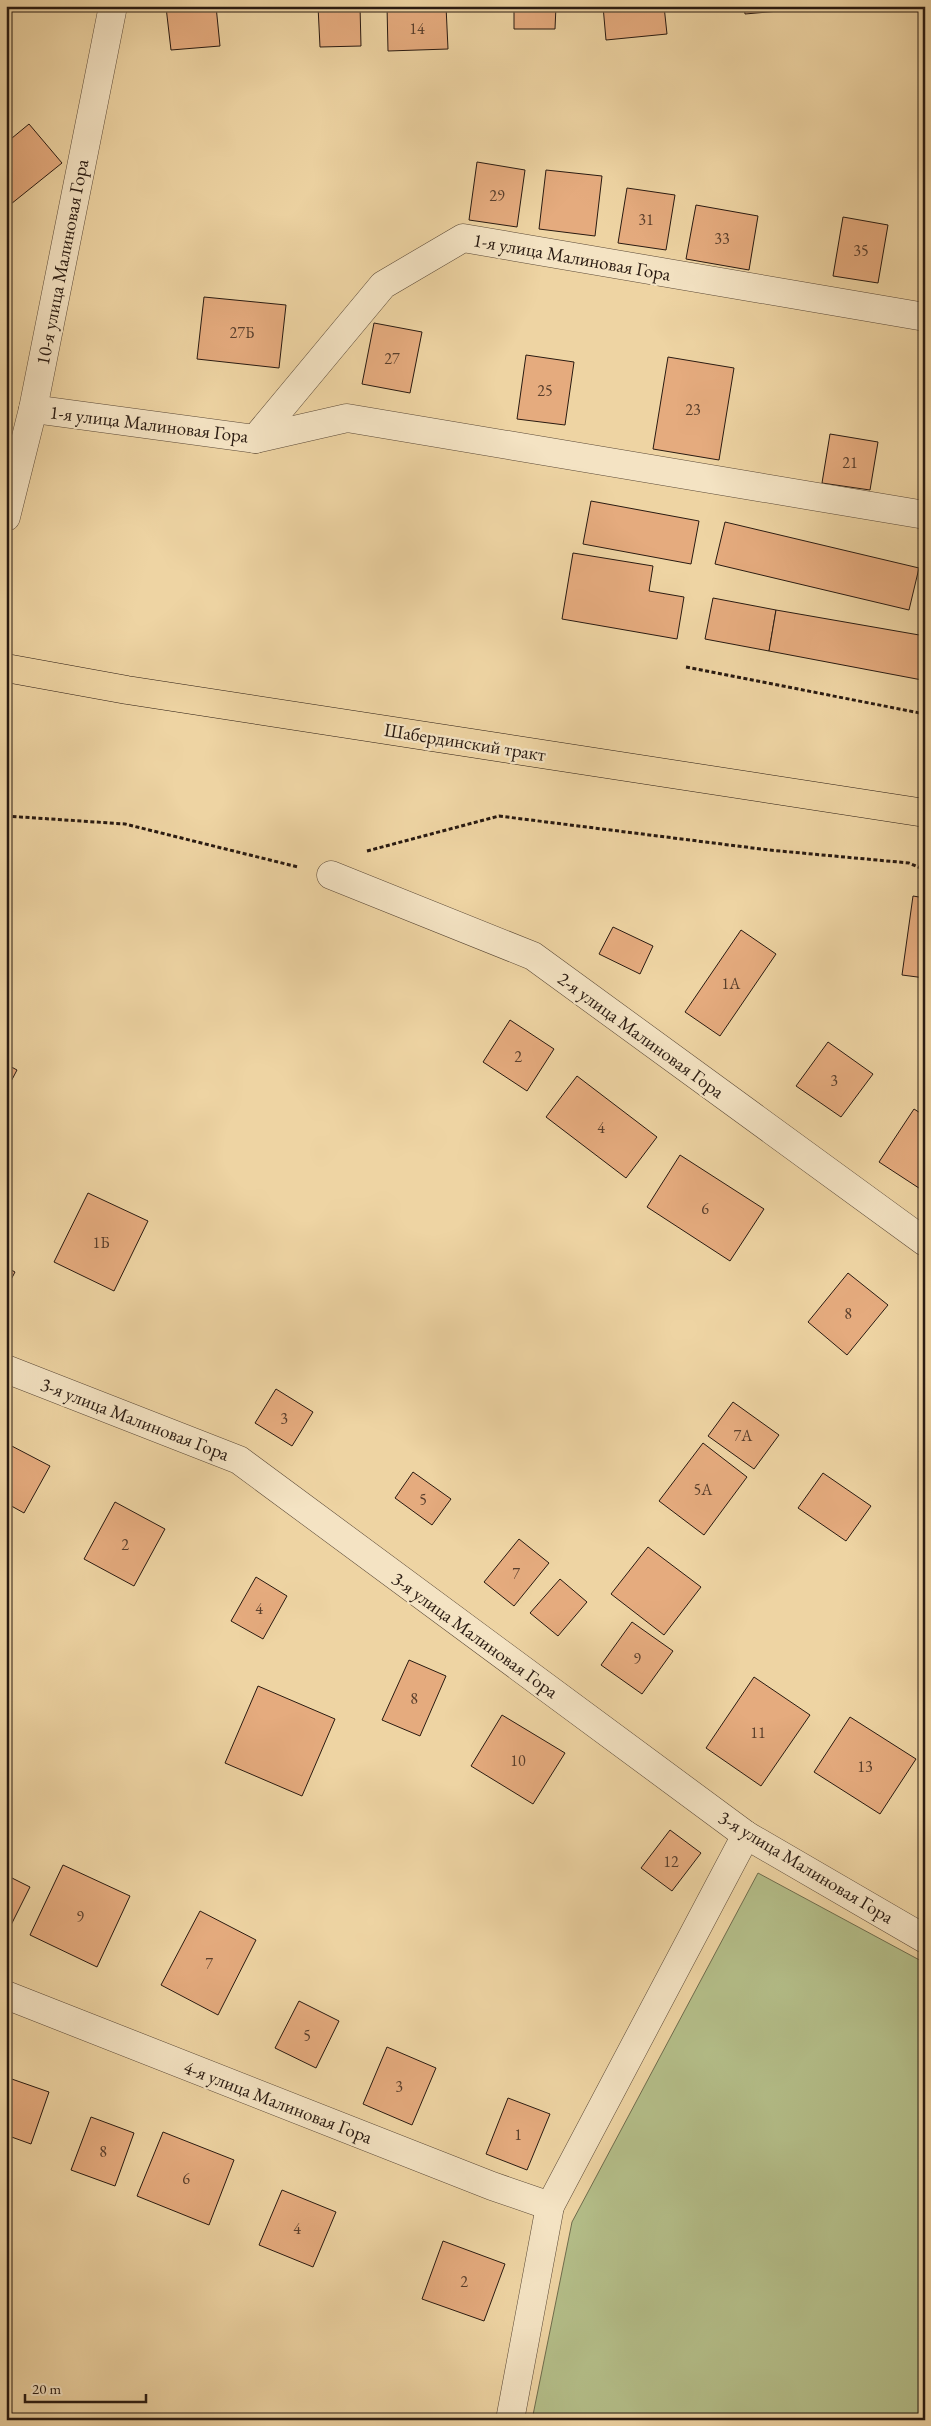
<svg xmlns="http://www.w3.org/2000/svg" width="931" height="2426" font-family="'EB Garamond',serif">
	<style>
		.green { fill: #b4be89; stroke: #6e6c4d }
		.building { fill: #e5ab7e; stroke: #291a11 }
		.lines { fill: none; stroke-linecap: round; stroke-linejoin: round }
		.minor-casing { stroke: #5a4836; stroke-width: 29 }
		.major-casing { stroke: #291a11; stroke-width: 29 }
		.path { stroke: #291a11; stroke-width: 3; stroke-dasharray: 4 2.5; stroke-linecap: butt }
		.minor { stroke: #f4e3c3; stroke-width: 28 }
		.major { stroke: #eed4a3; stroke-width: 28 }
		.labels { text-anchor: middle; dominant-baseline: central; stroke-width: 4.5; stroke-linejoin: round; paint-order: stroke }
		.number-label { font-size: 16px; fill: #583e2c }
		.street-label { font-size: 19px; fill: #291a11; stroke: #f4e3c3 }
	</style>
	<rect width="100%" height="100%" fill="#eed4a3"/>
	<filter id="stains"><feTurbulence type="fractalNoise" baseFrequency=".004" numOctaves="4"/><feColorMatrix values="0 0 0 0 .2 0 0 0 0 .09 0 0 0 0 .02 0 0 0 .5 -.17"/></filter>
	<radialGradient id="worn" r=".72"><stop offset=".6" stop-color="#630" stop-opacity="0"/><stop offset="1" stop-color="#630" stop-opacity=".3"/></radialGradient>
	<path class="green" d="M758,1873L925,1963V2420H532L572,2222Z"/>
	<g class="building">
		<path d="M216,6L220,46L171,50L166,7Z"/>
		<path d="M318,6H360L361,46L320,47Z"/>
		<path d="M387,6H446L448,49L388,51Z"/>
		<path d="M514,6H556L555,29H514Z"/>
		<path d="M603,6H664L667,34L606,40Z"/>
		<path d="M744,6H802V9L745,14Z"/>
		<path d="M29,124L62,163L6,208V143Z"/>
		<path d="M477,162L525,170L517,227L469,220Z"/>
		<path d="M546,170L602,176L595,236L539,229Z"/>
		<path d="M627,188L675,195L666,250L618,243Z"/>
		<path d="M696,205L758,216L749,270L686,259Z"/>
		<path d="M843,217L888,225L878,283L833,276Z"/>
		<path d="M925,271V291L921,290Z"/>
		<path d="M204,297L286,305L279,368L197,359Z"/>
		<path d="M374,323L422,332L410,393L362,384Z"/>
		<path d="M526,355L574,362L565,425L517,419Z"/>
		<path d="M668,357L734,368L719,460L653,449Z"/>
		<path d="M830,434L878,442L870,490L822,483Z"/>
		<path d="M591,501L699,521L691,564L583,544Z"/>
		<path d="M725,522L919,568L909,610L715,564Z"/>
		<path d="M573,553L653,566L649,591L684,597L677,639L562,619Z"/>
		<path d="M713,598L776,610L769,651L705,639Z"/>
		<path d="M776,610L925,636V666L922,680L769,651Z"/>
		<path d="M913,896L925,898V978L902,975Z"/>
		<path d="M613,927L653,946L640,974L599,954Z"/>
		<path d="M741,930L776,954L720,1036L685,1012Z"/>
		<path d="M510,1020L554,1049L527,1091L483,1062Z"/>
		<path d="M828,1042L873,1074L841,1117L796,1086Z"/>
		<path d="M6,1064L17,1070L6,1091Z"/>
		<path d="M577,1076L657,1137L626,1178L546,1117Z"/>
		<path d="M914,1109L925,1116V1192L879,1162Z"/>
		<path d="M680,1155L764,1209L730,1261L647,1207Z"/>
		<path d="M88,1193L148,1221L114,1291L54,1262Z"/>
		<path d="M6,1267L15,1272L6,1289Z"/>
		<path d="M848,1273L888,1305L847,1355L808,1322Z"/>
		<path d="M276,1389L313,1412L292,1446L255,1423Z"/>
		<path d="M733,1402L779,1435L754,1469L708,1436Z"/>
		<path d="M6,1443L50,1466L24,1513L6,1503Z"/>
		<path d="M703,1443L747,1477L704,1535L659,1501Z"/>
		<path d="M925,1445V1457L919,1452Z"/>
		<path d="M413,1472L451,1499L432,1525L395,1498Z"/>
		<path d="M823,1473L871,1506L846,1541L798,1508Z"/>
		<path d="M115,1502L165,1529L134,1586L84,1559Z"/>
		<path d="M519,1539L549,1563L514,1606L484,1582Z"/>
		<path d="M648,1547L701,1587L664,1635L611,1594Z"/>
		<path d="M256,1577L287,1596L263,1639L231,1621Z"/>
		<path d="M560,1579L587,1602L558,1636L530,1613Z"/>
		<path d="M632,1622L673,1651L642,1694L601,1665Z"/>
		<path d="M409,1660L446,1676L420,1736L382,1720Z"/>
		<path d="M754,1677L810,1715L761,1786L706,1748Z"/>
		<path d="M258,1686L335,1719L302,1796L225,1763Z"/>
		<path d="M502,1715L565,1753L533,1804L471,1766Z"/>
		<path d="M850,1717L916,1759L880,1814L814,1772Z"/>
		<path d="M670,1830L701,1853L672,1891L641,1868Z"/>
		<path d="M63,1865L130,1896L97,1967L30,1935Z"/>
		<path d="M6,1875L30,1887L8,1931L6,1930Z"/>
		<path d="M200,1911L256,1940L218,2015L161,1985Z"/>
		<path d="M299,2001L339,2021L316,2068L275,2048Z"/>
		<path d="M387,2047L436,2068L412,2125L363,2104Z"/>
		<path d="M6,2077L49,2092L31,2144L6,2135Z"/>
		<path d="M508,2098L550,2114L527,2170L486,2154Z"/>
		<path d="M91,2117L134,2133L115,2186L71,2170Z"/>
		<path d="M163,2132L234,2160L209,2225L137,2196Z"/>
		<path d="M282,2190L336,2212L313,2267L259,2245Z"/>
		<path d="M443,2241L505,2264L484,2321L422,2299Z"/>
	</g>
	<g class="lines">
		<g class="minor-casing">
			<g id="minor">
				<path d="M33,409L255,439L383,285L463,238L925,317"/>
				<path d="M255,439L347,418L925,515"/>
				<path d="M6,517L33,409L113,6"/>
				<path d="M331,875L533,956L925,1242"/>
				<path d="M6,1369L239,1460L746,1835L925,1939"/>
				<path d="M6,1995L492,2186L550,2206"/>
				<path d="M510,2420L550,2206L746,1835"/>
			</g>
		</g>
		<g class="major-casing">
			<path id="major" d="M6,668L127,690L925,813"/>
		</g>
		<g class="path">
			<path d="M686,667L925,714"/>
			<path d="M6,816L125,824L298,867"/>
			<path d="M367,851L499,816L769,850L909,863L925,870"/>
		</g>
		<use href="#minor" class="minor"/>
		<use href="#major" class="major"/>
	</g>
	<g class="labels">
		<g class="number-label">
			<text x="417" y="28">14</text>
			<text x="497" y="195">29</text>
			<text x="646" y="219">31</text>
			<text x="722" y="238">33</text>
			<text x="861" y="250">35</text>
			<text x="242" y="332">27Б</text>
			<text x="392" y="358">27</text>
			<text x="545" y="390">25</text>
			<text x="693" y="409">23</text>
			<text x="850" y="462">21</text>
			<text x="731" y="983">1А</text>
			<text x="518" y="1056">2</text>
			<text x="834" y="1080">3</text>
			<text x="601" y="1127">4</text>
			<text x="705" y="1208">6</text>
			<text x="101" y="1242">1Б</text>
			<text x="848" y="1313">8</text>
			<text x="284" y="1418">3</text>
			<text x="743" y="1435">7А</text>
			<text x="703" y="1489">5А</text>
			<text x="423" y="1499">5</text>
			<text x="125" y="1544">2</text>
			<text x="516" y="1573">7</text>
			<text x="259" y="1608">4</text>
			<text x="637" y="1658">9</text>
			<text x="414" y="1698">8</text>
			<text x="758" y="1732">11</text>
			<text x="518" y="1760">10</text>
			<text x="865" y="1766">13</text>
			<text x="671" y="1861">12</text>
			<text x="80" y="1916">9</text>
			<text x="209" y="1963">7</text>
			<text x="307" y="2035">5</text>
			<text x="399" y="2086">3</text>
			<text x="518" y="2134">1</text>
			<text x="103" y="2151">8</text>
			<text x="186" y="2178">6</text>
			<text x="297" y="2228">4</text>
			<text x="464" y="2281">2</text>
		</g>
		<g class="street-label">
			<text transform="translate(572 257) rotate(10)">1-я улица Малиновая Гора</text>
			<text transform="translate(62 262) rotate(-79)">10-я улица Малиновая Гора</text>
			<text transform="translate(149 424) rotate(7)">1-я улица Малиновая Гора</text>
			<text transform="translate(465 742) rotate(9)">Шабердинский тракт</text>
			<text transform="translate(641 1035) rotate(36)">2-я улица Малиновая Гора</text>
			<text transform="translate(135 1419) rotate(21)">3-я улица Малиновая Гора</text>
			<text transform="translate(475 1635) rotate(36)">3-я улица Малиновая Гора</text>
			<text transform="translate(806 1867) rotate(31)">3-я улица Малиновая Гора</text>
			<text transform="translate(278 2102) rotate(21)">4-я улица Малиновая Гора</text>
		</g>
	</g>
	<rect width="931" height="2426" fill="none" stroke="#eed4a3" stroke-width="25"/>
	<rect x="8" y="8" width="916" height="2411" fill="none" stroke="#291a11" stroke-width="2.5"/>
	<rect x="12" y="12" width="906" height="2401" fill="none" stroke="#291a11"/>
	<path d="M25 2394v8h121v-8" fill="none" stroke="#291a11" stroke-width="2.5"/>
	<text x="32" y="2394" font-size="15" fill="#291a11" stroke="#f4e3c3" stroke-width="4" paint-order="stroke">20 m</text>
	<rect width="100%" height="100%" filter="url(#stains)"/>
	<rect width="100%" height="100%" fill="url(#worn)"/>
</svg>
